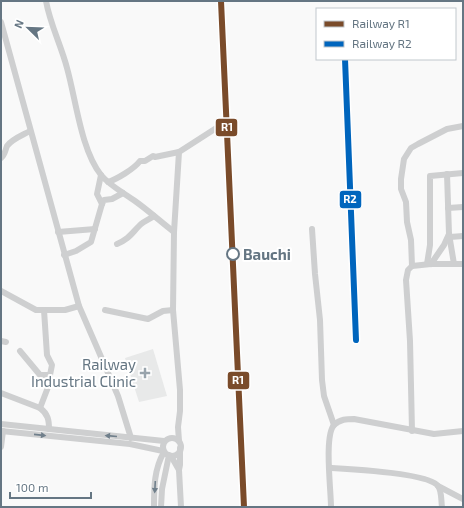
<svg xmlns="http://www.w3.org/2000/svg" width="464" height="508" font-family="'Exo 2',sans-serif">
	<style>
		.built { fill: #e8e9e9 }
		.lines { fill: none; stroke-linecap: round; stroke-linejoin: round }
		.minor { stroke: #cecfd0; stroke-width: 6 }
		.rail-1-casing { stroke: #fff; stroke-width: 9 }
		.rail-2-casing { stroke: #fff; stroke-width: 9 }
		.rail-1 { stroke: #7a4b2a; stroke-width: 6 }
		.rail-2 { stroke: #0065bd; stroke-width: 6 }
		.oneway { fill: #707f8b }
		.stop-dot { fill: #fff; stroke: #657683; stroke-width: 2 }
		.poi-dot { fill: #99a4ac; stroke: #fff; stroke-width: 1.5 }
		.labels { text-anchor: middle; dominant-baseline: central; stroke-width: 4; stroke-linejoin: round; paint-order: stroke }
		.stop-label { font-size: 15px; font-weight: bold; fill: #657683; stroke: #fff; text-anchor: start }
		.poi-label { font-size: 15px; fill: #657683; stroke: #fff; text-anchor: end }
		.line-badge { stroke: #fff; stroke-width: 1.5 }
		.badge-label { font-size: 11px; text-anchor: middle; font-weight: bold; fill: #fff }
	</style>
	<rect width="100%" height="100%" fill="#f9f9f9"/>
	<path class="built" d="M153,349L167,396L139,402L125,358Z"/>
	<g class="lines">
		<g class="minor">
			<path d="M46,1C50,24 61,45 67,68C76,100 81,150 101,175C110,186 124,193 135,201C149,211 161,222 174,232L173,310L180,390V411L178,427L179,441"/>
			<path d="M1,22L79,306L118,396L131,438"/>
			<path d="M1,158C5,155 5,151 7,146C12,139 23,135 30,131"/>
			<path d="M447,174L449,234L454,264"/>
			<path d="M101,175L97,194L102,204"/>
			<path d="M108,182C117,179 134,169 140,161H145L153,156L155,157L179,152L221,125"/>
			<path d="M448,208L463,207"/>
			<path d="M312,229L315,274L320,320L322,380L324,396L334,425"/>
			<path d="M58,232L95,229"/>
			<path d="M174,232L179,152"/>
			<path d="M450,237L463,236"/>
			<path d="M117,244C129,239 131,234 140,225C144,221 150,219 154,216"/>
			<path d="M64,255L76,251L91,242L102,204L104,200L112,199L123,193"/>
			<path d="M427,264L430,245V176L463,173"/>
			<path d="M431,264L444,245L449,234"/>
			<path d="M412,266L411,240L407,222L406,202L401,189V179L404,159L411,148L418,144L447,129L463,126"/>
			<path d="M1,291L36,310H65L79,306"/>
			<path d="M44,310L47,355L52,365L50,375"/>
			<path d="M105,310L148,319L163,311L173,310"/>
			<path d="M1,341L6,342"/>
			<path d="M20,351L40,375H50V382L40,408"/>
			<path d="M1,393L40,408C48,414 49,420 49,429"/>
			<path d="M1,424L164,441"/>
			<path d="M1,431L130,444L163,451"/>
			<path d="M412,431L410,341L406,280L408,270L412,266L431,264H463"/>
			<circle cx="172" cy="447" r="9"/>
			<path d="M1,447L3,431"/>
			<path d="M171,456L179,470L181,507"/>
			<path d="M330,468C348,469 428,473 438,486C442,491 441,501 442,507"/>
			<path d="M179,470L180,465V448"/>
			<path d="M438,486L463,499"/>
			<path d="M154,507C154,488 154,469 164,452"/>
			<path d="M161,507L162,489L169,455"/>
			<path d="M331,507C331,490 324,436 334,425C340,419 347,419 354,419L434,434L463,431"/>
		</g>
		<g class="rail-1-casing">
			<path id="rail-1" d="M221,1L244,507"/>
		</g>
		<g class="rail-2-casing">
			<path id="rail-2" d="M345,59L356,340"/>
		</g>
		<use href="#rail-1" class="rail-1"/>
		<use href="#rail-2" class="rail-2"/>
	</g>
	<defs><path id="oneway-solid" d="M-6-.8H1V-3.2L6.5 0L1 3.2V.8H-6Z"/></defs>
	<g class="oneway">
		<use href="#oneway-solid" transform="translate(40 435) rotate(6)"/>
		<use href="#oneway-solid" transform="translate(111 436) rotate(-175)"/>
		<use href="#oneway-solid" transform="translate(155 487) rotate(93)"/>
	</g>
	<circle class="stop-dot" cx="233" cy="254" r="6"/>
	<path class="poi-dot" d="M143 367h4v4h4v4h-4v4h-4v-4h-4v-4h4z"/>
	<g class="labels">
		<g class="stop-label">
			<text x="243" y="254">Bauchi</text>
		</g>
		<g class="poi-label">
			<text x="136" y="364">Railway<tspan x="136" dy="17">Industrial Clinic</tspan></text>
		</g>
	</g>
	<g class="line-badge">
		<rect x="215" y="118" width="23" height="19" rx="4" fill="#7a4b2a"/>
		<rect x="339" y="190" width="23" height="19" rx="4" fill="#0065bd"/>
		<rect x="227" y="371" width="23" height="19" rx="4" fill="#7a4b2a"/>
	</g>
	<g class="badge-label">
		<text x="227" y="131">R1</text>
		<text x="350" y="203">R2</text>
		<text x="238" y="384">R1</text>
	</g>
	<rect width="464" height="508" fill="none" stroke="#657683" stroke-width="4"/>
	<rect x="316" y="8" width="140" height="52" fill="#ffffff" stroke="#c1c8cd"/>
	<rect x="324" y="21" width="20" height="6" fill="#7a4b2a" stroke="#c1c8cd"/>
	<text x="352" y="28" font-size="12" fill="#657683">Railway R1</text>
	<rect x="324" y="41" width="20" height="6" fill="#0065bd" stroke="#c1c8cd"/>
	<text x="352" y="48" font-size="12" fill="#657683">Railway R2</text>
	<g transform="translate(28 28) rotate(293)" stroke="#ffffff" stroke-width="3" paint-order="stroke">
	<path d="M0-3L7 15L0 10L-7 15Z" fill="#657683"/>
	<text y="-6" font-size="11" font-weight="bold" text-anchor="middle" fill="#657683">N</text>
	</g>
	<path d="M10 492v6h81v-6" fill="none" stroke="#657683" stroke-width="2"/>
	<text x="16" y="492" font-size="12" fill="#657683" stroke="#ffffff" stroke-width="3" paint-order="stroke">100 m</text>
</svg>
